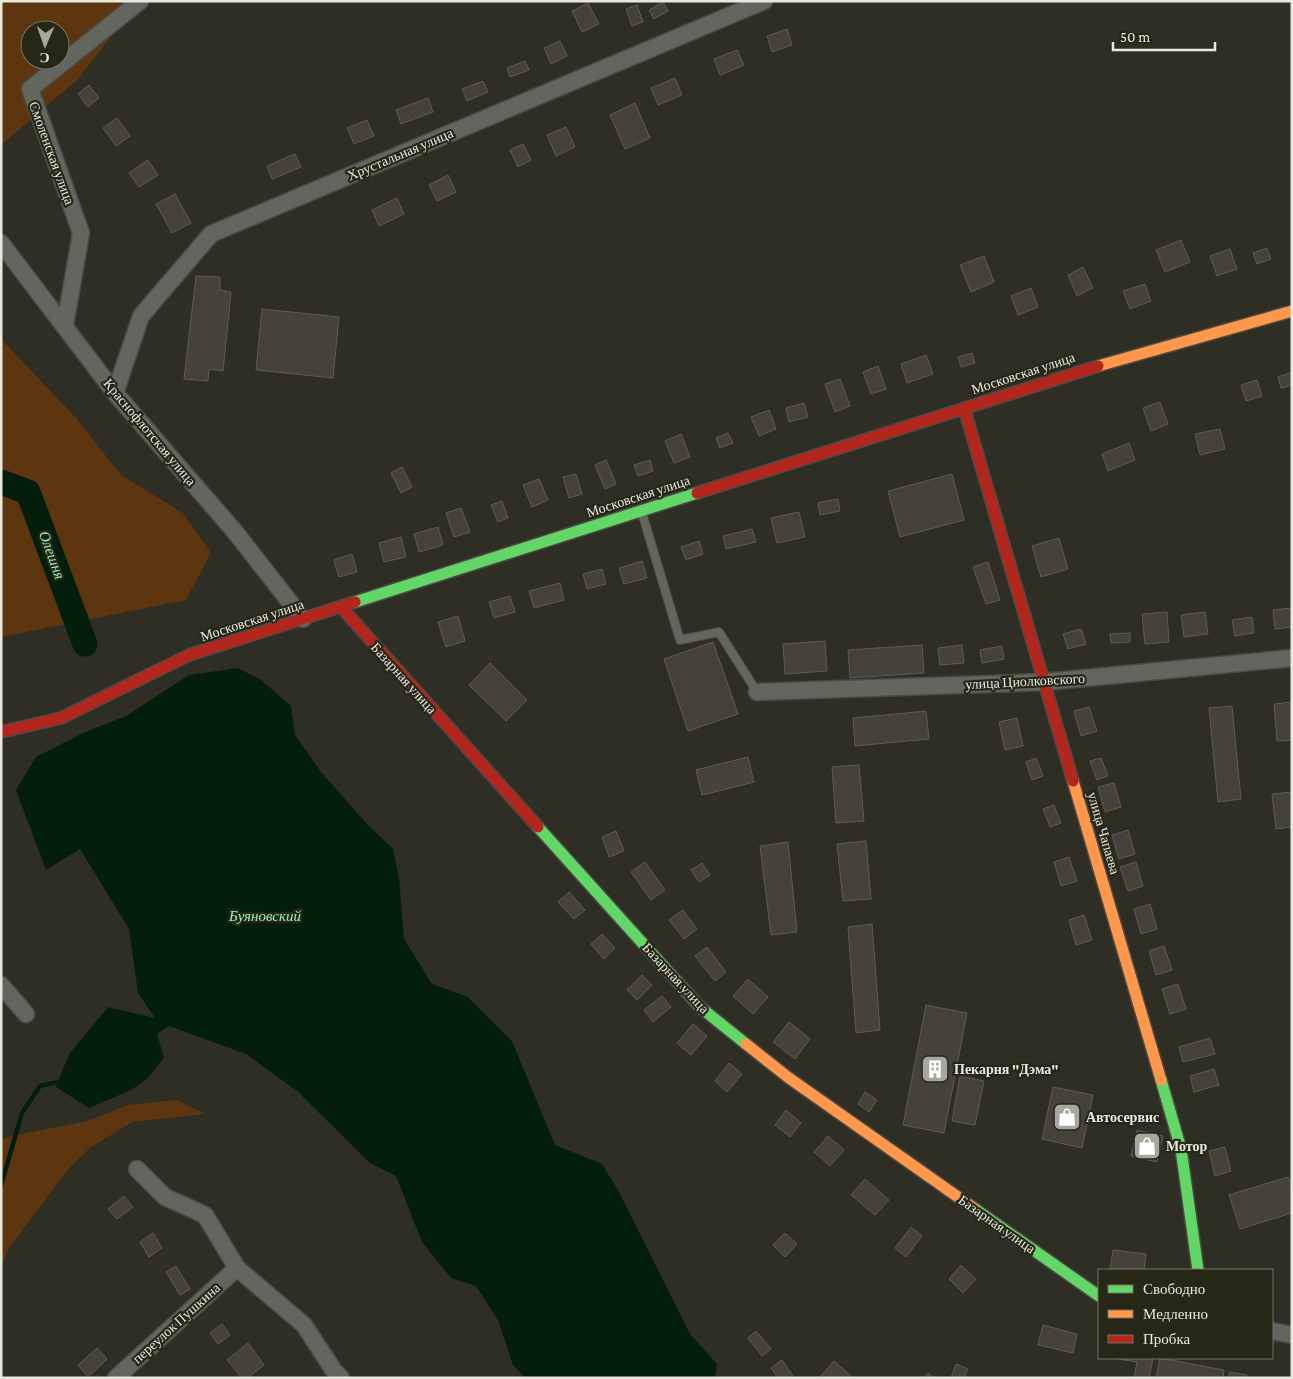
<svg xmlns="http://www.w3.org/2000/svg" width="1293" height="1379" font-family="'Crimson Pro',serif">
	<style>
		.green { fill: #5d350e; fill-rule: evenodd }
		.water { fill: #041e0d }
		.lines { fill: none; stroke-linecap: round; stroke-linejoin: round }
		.stream { stroke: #041e0d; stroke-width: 4.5 }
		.river { stroke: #041e0d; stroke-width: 25 }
		.building { fill: #44423b; stroke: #5e5d55 }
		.lane-casing { stroke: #4b4b43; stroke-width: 10 }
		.street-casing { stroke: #4b4b43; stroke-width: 19 }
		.fast-casing { stroke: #4b4b43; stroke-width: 14 }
		.slow-casing { stroke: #4b4b43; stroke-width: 14 }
		.jam-casing { stroke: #4b4b43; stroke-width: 14 }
		.lane { stroke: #63665e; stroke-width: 8 }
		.street { stroke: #63665e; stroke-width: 16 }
		.fast { stroke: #63d668; stroke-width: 11 }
		.slow { stroke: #ff974d; stroke-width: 11 }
		.jam { stroke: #b3261e; stroke-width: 11 }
		.labels { text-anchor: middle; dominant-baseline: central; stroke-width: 4.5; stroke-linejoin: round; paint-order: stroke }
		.street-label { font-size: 14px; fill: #e8e9de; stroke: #272717 }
		.poi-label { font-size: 14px; font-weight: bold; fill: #e8e9de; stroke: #272717; text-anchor: start }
		.water-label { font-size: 15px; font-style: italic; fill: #96efb7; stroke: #272717 }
	</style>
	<rect width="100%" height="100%" fill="#2e2e24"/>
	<g class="green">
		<path d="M1,1H139L78,79L1,145ZM30,30H60V60H30Z"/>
		<path d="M1,339L77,419L121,475L183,513L211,553L186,600L1,637Z"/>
		<path d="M176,1100L206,1114L132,1122L90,1148L69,1168L9,1248L1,1267V1140L11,1136L88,1121L128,1105Z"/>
	</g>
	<path class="water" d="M238,668L261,680L291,706L295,735L321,772L367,824L393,849L399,878L404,939L432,984L468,997L512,1041L555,1145L602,1164L619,1192L690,1334L717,1364L715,1378H525L513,1365L498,1320L476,1286L451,1278L422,1242L396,1176L370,1163L297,1091L246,1054L169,1026L157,1034L164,1058L147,1079L131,1090L89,1108L56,1087L69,1054L108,1007L155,1018L138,993L129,929L80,849L46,870L16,790L36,757L83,733L126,716L189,675Z"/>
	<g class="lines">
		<path class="stream" d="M1,1185L22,1113L40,1086L64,1081"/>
		<path class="river" d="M1,482L28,492L85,644"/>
	</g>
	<g class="building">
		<path d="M663,2L668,11L654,19L649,10Z"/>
		<path d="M588,3L599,24L582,32L572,11Z"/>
		<path d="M637,5L643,22L632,26L626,9Z"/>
		<path d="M787,29L792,45L772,52L767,36Z"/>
		<path d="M560,41L567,56L551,64L544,48Z"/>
		<path d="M737,50L744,65L720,75L714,59Z"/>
		<path d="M525,61L529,70L510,77L507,68Z"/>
		<path d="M675,78L682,95L658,105L651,88Z"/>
		<path d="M483,81L488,92L467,101L462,89Z"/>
		<path d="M89,85L99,98L88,107L78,94Z"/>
		<path d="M428,98L433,112L401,124L396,110Z"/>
		<path d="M635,103L650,138L625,149L610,115Z"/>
		<path d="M117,118L130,136L116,146L103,128Z"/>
		<path d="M367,120L374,136L354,144L347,128Z"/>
		<path d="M566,127L575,147L556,156L547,135Z"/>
		<path d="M523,144L531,160L518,167L510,150Z"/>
		<path d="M295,154L301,167L272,179L267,166Z"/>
		<path d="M148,160L158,175L139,187L129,173Z"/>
		<path d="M448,175L456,192L437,201L429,185Z"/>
		<path d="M175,194L191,223L172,233L156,204Z"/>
		<path d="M397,198L404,214L379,226L372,210Z"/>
		<path d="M1181,240L1190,262L1165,272L1156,250Z"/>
		<path d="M1267,248L1271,259L1257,264L1253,253Z"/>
		<path d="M1230,249L1237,269L1217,276L1210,256Z"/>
		<path d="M984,256L994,282L971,292L960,265Z"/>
		<path d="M1083,267L1093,288L1077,296L1068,275Z"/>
		<path d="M196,276L220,277V290L231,292L223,371L209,369L208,381L184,379Z"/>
		<path d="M1145,284L1151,301L1130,309L1123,291Z"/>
		<path d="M1031,288L1038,307L1018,315L1011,296Z"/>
		<path d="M262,309L339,317L333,378L256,370Z"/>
		<path d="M972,353L975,363L961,367L958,357Z"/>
		<path d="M926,355L933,374L907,383L901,364Z"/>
		<path d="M878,366L886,389L871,394L863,372Z"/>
		<path d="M1292,372V385L1281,388L1278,377Z"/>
		<path d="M840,379L850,406L835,412L825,384Z"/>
		<path d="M1257,380L1262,396L1246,401L1241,385Z"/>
		<path d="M1160,402L1168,424L1151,431L1143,408Z"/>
		<path d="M804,403L808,417L789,422L786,408Z"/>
		<path d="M769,410L776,429L759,436L751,417Z"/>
		<path d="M1220,429L1225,449L1200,455L1195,434Z"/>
		<path d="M728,433L733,443L720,448L716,438Z"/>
		<path d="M681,434L690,457L674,463L665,441Z"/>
		<path d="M1129,443L1135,460L1108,471L1102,454Z"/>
		<path d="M606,460L616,484L605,489L595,465Z"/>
		<path d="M650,460L653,471L638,476L634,465Z"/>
		<path d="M402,467L412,487L401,493L391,473Z"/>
		<path d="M576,474L582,494L569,498L563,477Z"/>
		<path d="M952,474L964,520L900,537L888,491Z"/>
		<path d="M539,479L548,500L532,507L523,485Z"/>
		<path d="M838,499L840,511L820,515L818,503Z"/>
		<path d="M502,501L508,518L498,522L491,505Z"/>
		<path d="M461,508L470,532L454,537L446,513Z"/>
		<path d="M799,512L805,537L777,543L771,518Z"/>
		<path d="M438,527L443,545L419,552L414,534Z"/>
		<path d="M752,529L756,542L726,549L723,536Z"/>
		<path d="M401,537L406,557L384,562L379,543Z"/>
		<path d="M1059,538L1068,569L1041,577L1032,546Z"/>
		<path d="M699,541L703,554L686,560L681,547Z"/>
		<path d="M352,554L357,572L339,577L334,560Z"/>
		<path d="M642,561L647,578L624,584L619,568Z"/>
		<path d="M988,562L1000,600L986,604L973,567Z"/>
		<path d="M602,569L606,584L587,589L583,574Z"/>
		<path d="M560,583L564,600L534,608L529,591Z"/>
		<path d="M510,596L515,612L494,618L489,602Z"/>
		<path d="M1292,608V627L1275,629L1273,610Z"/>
		<path d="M1167,612L1169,642L1145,644L1142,614Z"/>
		<path d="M1205,612L1208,634L1184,637L1181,615Z"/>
		<path d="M458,616L465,641L446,647L438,622Z"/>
		<path d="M1252,617L1254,633L1235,636L1232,620Z"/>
		<path d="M1081,629L1086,644L1068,649L1063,634Z"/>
		<path d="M1130,633V642L1111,643L1110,634Z"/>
		<path d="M825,641L827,671L785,674L783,644Z"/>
		<path d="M713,642L738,714L688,731L664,659Z"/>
		<path d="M922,645L924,673L850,678L848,650Z"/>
		<path d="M962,645L964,663L940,665L938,648Z"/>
		<path d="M1002,646L1004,659L982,663L980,650Z"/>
		<path d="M490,663L527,700L506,721L469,685Z"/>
		<path d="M1292,702V740L1277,741L1274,704Z"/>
		<path d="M1232,706L1241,799L1218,802L1209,708Z"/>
		<path d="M1089,707L1097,731L1081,736L1074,711Z"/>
		<path d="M926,711L929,739L855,746L853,718Z"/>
		<path d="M1017,718L1023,746L1005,750L999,722Z"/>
		<path d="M748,757L754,782L702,795L696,770Z"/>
		<path d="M1036,758L1043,776L1032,780L1026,762Z"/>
		<path d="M1101,758L1108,776L1097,780L1090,761Z"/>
		<path d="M859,765L864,821L836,823L832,767Z"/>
		<path d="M1114,783L1121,807L1105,812L1098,787Z"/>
		<path d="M1292,792V827L1276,829L1272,794Z"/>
		<path d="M1054,805L1061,823L1050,827L1043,809Z"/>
		<path d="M1128,830L1135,854L1119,859L1112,835Z"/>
		<path d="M616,831L624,851L609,857L602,837Z"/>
		<path d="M866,841L871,899L843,901L837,844Z"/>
		<path d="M788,842L797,932L771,935L760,846Z"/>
		<path d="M1069,857L1077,881L1061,886L1054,862Z"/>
		<path d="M645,862L665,890L651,900L631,872Z"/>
		<path d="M1136,862L1143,886L1128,891L1120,867Z"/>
		<path d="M702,863L710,875L699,882L691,870Z"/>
		<path d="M569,892L585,910L574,919L558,902Z"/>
		<path d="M1150,904L1157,929L1141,934L1134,909Z"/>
		<path d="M683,910L697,929L684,939L669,920Z"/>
		<path d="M1084,915L1092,940L1076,945L1069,920Z"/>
		<path d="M872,924L880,1030L856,1033L848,927Z"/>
		<path d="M602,934L615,948L604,959L591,944Z"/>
		<path d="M1164,946L1172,970L1156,975L1149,951Z"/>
		<path d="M707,947L726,972L715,981L695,956Z"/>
		<path d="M642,975L652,985L637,1000L627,990Z"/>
		<path d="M748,979L768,997L753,1014L733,996Z"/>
		<path d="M1178,984L1186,1009L1170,1014L1162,989Z"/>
		<path d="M662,996L671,1007L653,1022L644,1010Z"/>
		<path d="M926,1005L967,1013L944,1133L903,1125Z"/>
		<path d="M789,1022L810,1039L795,1059L773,1042Z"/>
		<path d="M693,1024L707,1036L691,1055L677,1043Z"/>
		<path d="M1210,1038L1215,1054L1183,1062L1179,1047Z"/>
		<path d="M729,1063L742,1074L727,1092L715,1081Z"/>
		<path d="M1214,1069L1219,1085L1194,1092L1190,1076Z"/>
		<path d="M960,1076L984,1081L975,1125L952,1121Z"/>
		<path d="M1053,1087L1093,1095L1082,1148L1042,1139Z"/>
		<path d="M865,1092L877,1100L869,1112L858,1104Z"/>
		<path d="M786,1110L801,1123L790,1137L775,1125Z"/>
		<path d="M1137,1130L1163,1136L1157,1162L1131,1156Z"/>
		<path d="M828,1136L844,1150L830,1166L814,1152Z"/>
		<path d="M1225,1147L1231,1171L1215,1176L1209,1151Z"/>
		<path d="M1288,1177L1292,1189V1213L1240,1229L1229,1195Z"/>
		<path d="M865,1179L889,1200L875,1215L851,1195Z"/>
		<path d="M124,1196L133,1207L117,1219L108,1209Z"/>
		<path d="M911,1227L922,1236L906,1257L895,1248Z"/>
		<path d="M153,1233L162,1248L149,1257L140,1242Z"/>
		<path d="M785,1233L797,1244L785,1257L773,1245Z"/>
		<path d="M1113,1250L1146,1254L1144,1270H1110Z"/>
		<path d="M961,1265L976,1279L963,1293L949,1279Z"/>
		<path d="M176,1266L190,1289L180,1295L166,1272Z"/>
		<path d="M222,1324L230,1335L218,1344L210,1333Z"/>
		<path d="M1043,1325L1077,1334L1073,1353L1038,1345Z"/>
		<path d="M756,1331L771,1349L762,1356L748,1338Z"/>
		<path d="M248,1343L264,1365L247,1378H242L227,1360Z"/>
		<path d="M97,1348L107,1359L88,1377L78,1365Z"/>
		<path d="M1112,1358H1153L1149,1378H1134L1137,1362Z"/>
		<path d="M1160,1358L1224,1370L1223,1378H1156Z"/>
		<path d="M782,1360L793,1376L791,1378H778L771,1368Z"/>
		<path d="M834,1361L853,1378H819Z"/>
		<path d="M956,1364L968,1369L964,1378H951Z"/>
		<path d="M1230,1372L1247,1375L1246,1378H1228Z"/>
		<path d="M928,1373L934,1378H923Z"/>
	</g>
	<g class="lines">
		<g class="lane-casing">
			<path id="lane" d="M642,513L680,640L719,632L757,692"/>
		</g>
		<g class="street-casing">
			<g id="street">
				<path d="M1,243L115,393L236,533L303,619"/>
				<path d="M65,325L81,233L30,89L140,1"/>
				<path d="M115,393L141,316L211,234L764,1"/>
				<path d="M757,692L1044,682L1292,658"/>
				<path d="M1,985L26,1014"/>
				<path d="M137,1169L165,1197L205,1215L237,1268L304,1325L334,1371L341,1378"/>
				<path d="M1272,1331L1292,1335"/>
				<path d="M116,1378L237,1268"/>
			</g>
		</g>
		<g class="fast-casing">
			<g id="fast">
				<path d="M355,602L697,493"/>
				<path d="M538,827L700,1007L746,1044"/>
				<path d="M1161,1080L1181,1149L1198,1270"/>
				<path d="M975,1209L1099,1296"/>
			</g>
		</g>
		<g class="slow-casing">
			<g id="slow">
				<path d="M1098,366L1292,311"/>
				<path d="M1073,781L1161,1080"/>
				<path d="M746,1044L789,1078L975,1209"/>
			</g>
		</g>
		<g class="jam-casing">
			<g id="jam">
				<path d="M964,408L1073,781"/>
				<path d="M697,493L1098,366"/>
				<path d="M341,607L538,827"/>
				<path d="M1,732L61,718L189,655L355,602"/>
			</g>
		</g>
		<use href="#lane" class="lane"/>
		<use href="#street" class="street"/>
		<use href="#fast" class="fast"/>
		<use href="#slow" class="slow"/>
		<use href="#jam" class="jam"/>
	</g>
	<defs>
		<g id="building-square" transform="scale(1.4375)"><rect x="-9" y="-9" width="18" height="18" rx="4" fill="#a7a89d" stroke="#272717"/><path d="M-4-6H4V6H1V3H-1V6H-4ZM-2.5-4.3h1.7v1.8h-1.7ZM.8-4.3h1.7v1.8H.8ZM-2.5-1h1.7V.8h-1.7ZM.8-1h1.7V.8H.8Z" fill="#fff"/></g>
		<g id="shop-square" transform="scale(1.4375)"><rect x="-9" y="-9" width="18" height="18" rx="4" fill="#a7a89d" stroke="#272717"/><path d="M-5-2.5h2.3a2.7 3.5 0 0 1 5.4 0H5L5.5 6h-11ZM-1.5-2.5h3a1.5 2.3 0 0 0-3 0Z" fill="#fff"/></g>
	</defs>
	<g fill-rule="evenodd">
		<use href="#building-square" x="935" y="1069"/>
		<use href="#shop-square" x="1067" y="1117"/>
		<use href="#shop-square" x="1147" y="1146"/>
	</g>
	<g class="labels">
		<g class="street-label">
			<text transform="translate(52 153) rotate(70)">Смоленская улица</text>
			<text transform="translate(400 154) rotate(-23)">Хрустальная улица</text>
			<text transform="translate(1023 373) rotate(-18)">Московская улица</text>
			<text transform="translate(150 432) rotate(50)">Краснофлотская улица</text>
			<text transform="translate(638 496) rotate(-18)">Московская улица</text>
			<text transform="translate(252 620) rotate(-18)">Московская улица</text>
			<text transform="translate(404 678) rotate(48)">Базарная улица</text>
			<text transform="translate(1025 681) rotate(-3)">улица Циолковского</text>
			<text transform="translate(1104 833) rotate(74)">улица Чапаева</text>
			<text transform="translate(676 978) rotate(47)">Базарная улица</text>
			<text transform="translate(997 1224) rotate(35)">Базарная улица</text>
			<text transform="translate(176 1323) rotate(-42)">переулок Пушкина</text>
		</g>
		<g class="poi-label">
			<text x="954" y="1069">Пекарня "Дэма"</text>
			<text x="1086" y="1117">Автосервис</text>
			<text x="1166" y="1146">Мотор</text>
		</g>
		<g class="water-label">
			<text transform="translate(52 555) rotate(70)">Олешня</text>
			<text x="265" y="916">Буяновский</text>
		</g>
	</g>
	<rect width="1293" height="1379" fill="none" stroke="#e8e9de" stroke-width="5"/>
	<rect x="1098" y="1269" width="175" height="90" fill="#272717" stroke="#747567"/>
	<rect x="1108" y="1285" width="25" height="8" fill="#63d668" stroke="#747567"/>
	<text x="1143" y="1294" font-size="15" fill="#e8e9de">Свободно</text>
	<rect x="1108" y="1310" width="25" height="8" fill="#ff974d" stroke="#747567"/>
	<text x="1143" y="1319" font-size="15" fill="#e8e9de">Медленно</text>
	<rect x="1108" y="1335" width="25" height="8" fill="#b3261e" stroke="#747567"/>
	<text x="1143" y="1344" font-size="15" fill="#e8e9de">Пробка</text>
	<g transform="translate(45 45) rotate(182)"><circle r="24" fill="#272717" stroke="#747567"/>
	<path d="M0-4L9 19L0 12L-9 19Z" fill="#a7a89d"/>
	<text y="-8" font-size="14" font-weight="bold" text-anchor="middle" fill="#e8e9de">С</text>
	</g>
	<path d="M1113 42v8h102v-8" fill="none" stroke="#e8e9de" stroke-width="2.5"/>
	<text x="1120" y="42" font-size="15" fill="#e8e9de" stroke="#272717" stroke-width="4" paint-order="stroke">50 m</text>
</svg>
